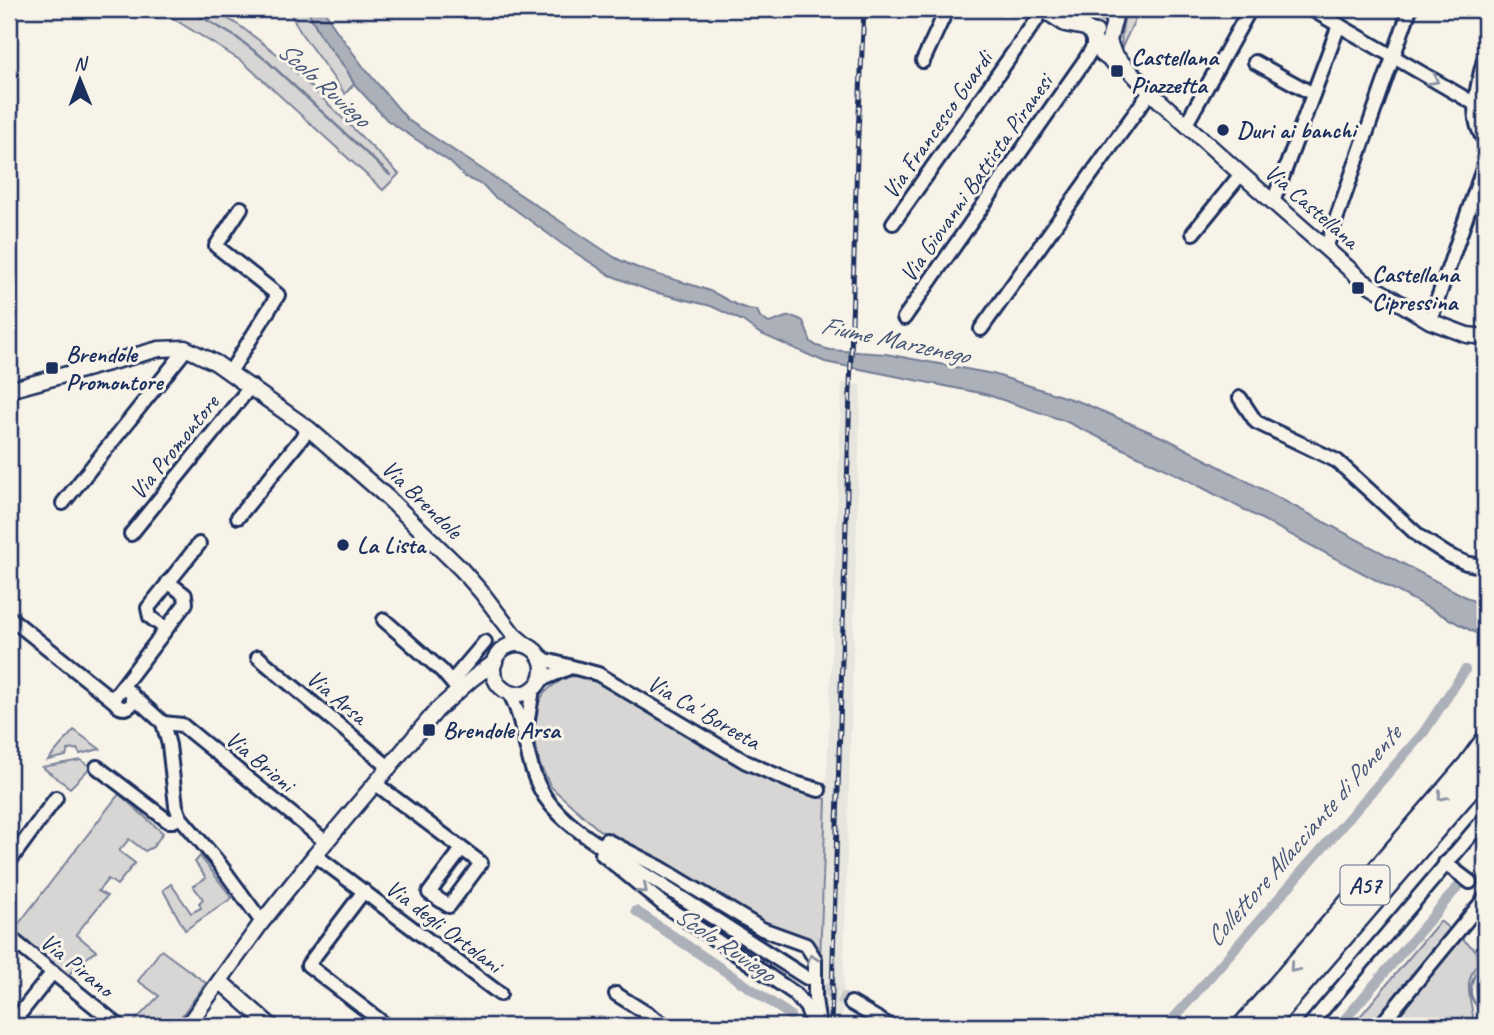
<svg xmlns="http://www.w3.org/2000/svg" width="1494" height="1035" font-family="Caveat,sans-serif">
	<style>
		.built { fill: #e6e5de }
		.green { fill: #d7d6d4; stroke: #798299; stroke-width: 2 }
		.water { fill: #acb0b9; stroke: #727c95; stroke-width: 2 }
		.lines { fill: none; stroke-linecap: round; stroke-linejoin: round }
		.stream { stroke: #727c95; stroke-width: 2.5 }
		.canal { stroke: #acb0b9; stroke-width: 10 }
		.minor-tunnel { stroke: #cbcccc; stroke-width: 12; stroke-dasharray: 12 6; stroke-linecap: butt }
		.minor-casing { stroke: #1b2f5e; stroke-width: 18 }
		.tertiary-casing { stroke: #1b2f5e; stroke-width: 19 }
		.motorway-casing { stroke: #1b2f5e; stroke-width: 26 }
		.minor { stroke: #f7f3e8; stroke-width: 12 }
		.tertiary { stroke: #f7f3e8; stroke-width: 14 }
		.motorway { stroke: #f7f3e8; stroke-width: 21 }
		.rail-casing { stroke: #1b2f5e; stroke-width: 5 }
		.rail { stroke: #f7f3e8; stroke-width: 2.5; stroke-dasharray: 8; stroke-linecap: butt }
		.oneway { stroke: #8991a3 }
		.poi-dot { fill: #1b2f5e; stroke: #f7f3e8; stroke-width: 2.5 }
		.labels { text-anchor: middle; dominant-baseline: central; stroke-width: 6; stroke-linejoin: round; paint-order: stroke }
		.shield { fill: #f7f3e8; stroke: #5d6a87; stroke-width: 2 }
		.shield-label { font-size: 23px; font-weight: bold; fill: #1b2f5e }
		.poi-label { font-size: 24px; font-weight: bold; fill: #1b2f5e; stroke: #f7f3e8; text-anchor: start }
		.street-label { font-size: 24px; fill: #1b2f5e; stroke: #f7f3e8 }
		.water-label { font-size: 26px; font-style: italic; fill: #465679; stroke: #f7f3e8 }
	</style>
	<rect width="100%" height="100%" fill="#f7f3e8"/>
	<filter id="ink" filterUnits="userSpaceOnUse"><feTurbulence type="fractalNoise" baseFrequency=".0143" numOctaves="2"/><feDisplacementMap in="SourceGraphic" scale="14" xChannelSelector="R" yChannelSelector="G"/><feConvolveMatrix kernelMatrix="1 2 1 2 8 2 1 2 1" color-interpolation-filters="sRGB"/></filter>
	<g filter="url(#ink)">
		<path class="built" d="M842,383L861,385L842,1026H824L820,1004V959Z"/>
		<g class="green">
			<path d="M158,9H212L240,26L281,57L399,174L383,190L243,62Z"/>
			<path d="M288,9H307L322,38L347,70L354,84L345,94L301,33Z"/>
			<path d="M1088,9H1105L1106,17L1102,21L1092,22L1088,17Z"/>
			<path d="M1124,9H1140L1122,47C1119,32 1126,23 1124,9Z"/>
			<path d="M576,676L616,687L743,765L826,799L820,959L670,870L671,866L599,830L551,787L540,765L535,745L534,713L537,711C539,696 547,689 560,681V678Z"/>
			<path d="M74,730L100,749L80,754L77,749L68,750L66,756L48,760Z"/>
			<path d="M81,760L91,767L70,788L42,767Z"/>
			<path d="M119,794L163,833L153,847L145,851L129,839L119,851L135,863L117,885L108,879L98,891L107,896L76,934L96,951L76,966L66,979L10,935Z"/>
			<path d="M200,856L232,898L185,930L163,890L171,884L191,913L201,908L199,903L203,899L193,886L206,878L195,862Z"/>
			<path d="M1440,921L1483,956C1459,985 1472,994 1474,1026H1352Z"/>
			<path d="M161,950L206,983L174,1026H130L159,996L138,981Z"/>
			<path d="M1485,966V1015C1477,996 1470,984 1485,966Z"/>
		</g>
		<path class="water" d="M307,9H324L334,27L365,69L408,120L614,257C645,274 675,278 707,290C724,296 739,310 757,310L760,317L769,323C784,319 788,312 803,321L811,342L817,346L830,350L886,354L993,374L1083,403L1169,440L1485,607V638L1188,480L1065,421L985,394L825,362L759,333L743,321L711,306L650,291L610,275L562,244L513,208L494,197L484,186L465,177L450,162L387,120L354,84L347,70L322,38Z"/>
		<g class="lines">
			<g class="stream">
				<path d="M188,9L236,37L265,59L390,175"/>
				<path d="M1478,1026L1481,1013C1478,1007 1474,1003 1472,998C1467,985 1477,969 1485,961"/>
			</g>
			<g class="canal">
				<path d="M636,911L790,1015"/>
				<path d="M1167,1026L1424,732L1465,670"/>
				<path d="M1339,1026L1462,882"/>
			</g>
			<path class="minor-tunnel" d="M808,979L851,1003"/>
			<g class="minor-casing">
				<g id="minor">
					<path d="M1311,9L1475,104"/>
					<path d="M1485,56C1478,84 1467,116 1485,141"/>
					<path d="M923,61L947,9"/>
					<path d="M1255,62L1313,94"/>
					<path d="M1186,124L1250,9"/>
					<path d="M1273,202L1339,25"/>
					<path d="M893,223L1039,16"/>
					<path d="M1193,233L1241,174"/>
					<path d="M1326,248L1410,9"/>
					<path d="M904,318L1085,60L1093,47V38"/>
					<path d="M1430,321L1485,163"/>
					<path d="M981,329L1150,92"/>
					<path d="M230,372L278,295L216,246L241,208"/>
					<path d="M1240,398L1256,422L1337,461L1420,537L1448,555L1466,563L1485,567"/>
					<path d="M63,503L183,353L185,348"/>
					<path d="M238,517L309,429"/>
					<path d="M131,534L251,386"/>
					<path d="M9,617L115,702"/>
					<path d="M384,620L442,671L458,690"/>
					<path d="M166,629L150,617L148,608L199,544"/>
					<path d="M539,655L546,660L598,674L746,762L792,782L819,790"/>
					<path d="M258,657L390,768"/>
					<path d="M541,680L571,667"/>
					<path d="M452,681L485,642"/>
					<circle cx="124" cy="699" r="9"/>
					<path d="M119,691L186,603L185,595L168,582"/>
					<path d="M509,692C527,725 524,765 545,797C567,829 609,851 641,872C697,907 752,943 807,978"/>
					<path d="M132,695L163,723L169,745L176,806L180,817L218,862L262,922"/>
					<path d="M163,723L182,725L326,842"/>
					<path d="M526,731L533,689"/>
					<path d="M97,767L168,821H173L180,817"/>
					<path d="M376,784L481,863L449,906L429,893L462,849"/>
					<path d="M606,840L659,867L762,929L806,945L815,959V999L819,1026"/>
					<path d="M602,854L664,905L794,993L806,1007L814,1026"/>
					<path d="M315,855L500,994"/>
					<path d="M9,862L56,798"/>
					<path d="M1445,863L1470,882"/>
					<path d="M364,891L308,965L387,1026"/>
					<path d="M9,937L119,1026"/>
					<path d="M616,994L667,1026"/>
					<path d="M851,1003L890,1026"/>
					<path d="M10,1026L53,972"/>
					<path d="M1309,1026L1485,818"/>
					<path d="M1380,1026L1485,898"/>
				</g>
			</g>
			<g class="tertiary-casing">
				<g id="tertiary">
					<path d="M1042,9L1065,24L1085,28"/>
					<path d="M1057,9H1068"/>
					<path d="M1080,9C1077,21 1084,31 1096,32"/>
					<path d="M1114,9L1115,17L1109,41L1114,54L1150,92L1241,174L1363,281L1430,321L1467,335L1485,337"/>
					<path d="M1089,30L1102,54L1117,65"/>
					<path d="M9,390L159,349L185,348L216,363L309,429L388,498L461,569L482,593L514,635L526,645"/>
					<circle cx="518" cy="669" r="25"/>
					<path d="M221,982L271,1026"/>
					<path d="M187,1026L262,922L315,855L437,710L473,678L495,662"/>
				</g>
			</g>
			<g class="motorway-casing">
				<g id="motorway">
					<path d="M1244,1026L1469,765L1485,743"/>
					<path d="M1265,1026L1485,770"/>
				</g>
			</g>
			<use href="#minor" class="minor"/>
			<use href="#tertiary" class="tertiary"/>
			<use href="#motorway" class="motorway"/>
			<g class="rail-casing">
				<path id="rail" d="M831,1026L857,155L864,9"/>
			</g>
			<use href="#rail" class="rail"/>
		</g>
		<defs><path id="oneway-chevron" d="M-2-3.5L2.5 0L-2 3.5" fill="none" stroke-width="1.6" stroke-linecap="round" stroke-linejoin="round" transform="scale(1.75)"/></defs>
		<g class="oneway">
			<use href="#oneway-chevron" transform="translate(1434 80) rotate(30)"/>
			<use href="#oneway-chevron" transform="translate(1442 796) rotate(131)"/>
			<use href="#oneway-chevron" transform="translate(643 889) rotate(40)"/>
			<use href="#oneway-chevron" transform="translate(812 959) rotate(-109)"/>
			<use href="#oneway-chevron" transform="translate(1294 968) rotate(131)"/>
		</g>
	</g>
	<g class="poi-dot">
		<rect x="1110" y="64" width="14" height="14" rx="3.5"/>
		<circle cx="1223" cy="130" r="7"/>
		<rect x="1351" y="281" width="14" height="14" rx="3.5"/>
		<rect x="45" y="361" width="14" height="14" rx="3.5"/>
		<circle cx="343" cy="545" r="7"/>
		<rect x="422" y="723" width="14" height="14" rx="3.5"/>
	</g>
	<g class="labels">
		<rect class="shield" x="1340.5" y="865.5" width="49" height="39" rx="5"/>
		<g class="shield-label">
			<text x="1365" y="885">A57</text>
		</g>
		<g class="poi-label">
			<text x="1131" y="57">Castellana<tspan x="1131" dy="28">Piazzetta</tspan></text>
			<text x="1237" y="130">Duri ai banchi</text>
			<text x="1372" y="274">Castellana<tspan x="1372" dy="28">Cipressina</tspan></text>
			<text x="66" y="354">Brendole<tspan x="66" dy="28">Promontore</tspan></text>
			<text x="357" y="545">La Lista</text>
			<text x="443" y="730">Brendole Arsa</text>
		</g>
		<g class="street-label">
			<text transform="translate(937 125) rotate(-55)">Via Francesco Guardi</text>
			<text transform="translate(976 178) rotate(-55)">Via Giovanni Battista Piranesi</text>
			<text transform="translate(1312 206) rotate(41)">Via Castellana</text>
			<text transform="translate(174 447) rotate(-51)">Via Promontore</text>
			<text transform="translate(422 499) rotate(44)">Via Brendole</text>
			<text transform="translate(337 697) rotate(40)">Via Arsa</text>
			<text transform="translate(704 712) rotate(30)">Via Ca' Boreeta</text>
			<text transform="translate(260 761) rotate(40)">Via Brioni</text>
			<text transform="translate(444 926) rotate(37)">Via degli Ortolani</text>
			<text transform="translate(77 965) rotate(39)">Via Pirano</text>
		</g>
		<g class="water-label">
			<text transform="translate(324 84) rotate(42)">Scolo Ruviego</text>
			<text transform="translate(895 340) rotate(12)">Fiume Marzenego</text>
			<text transform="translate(1303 836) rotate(-49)">Collettore Allacciante di Ponente</text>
			<text transform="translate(725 944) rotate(34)">Scolo Ruviego</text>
		</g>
	</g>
	<rect width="1494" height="1035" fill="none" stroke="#f7f3e8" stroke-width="35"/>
	<rect x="18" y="18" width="1459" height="1000" fill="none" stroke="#1b2f5e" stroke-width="2.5" filter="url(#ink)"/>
	<g transform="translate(80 80) rotate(359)" stroke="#f7f3e8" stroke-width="5" paint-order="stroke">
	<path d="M0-5L12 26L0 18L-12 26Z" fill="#1b2f5e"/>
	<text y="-10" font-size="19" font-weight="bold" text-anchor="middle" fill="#1b2f5e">N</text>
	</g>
</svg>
